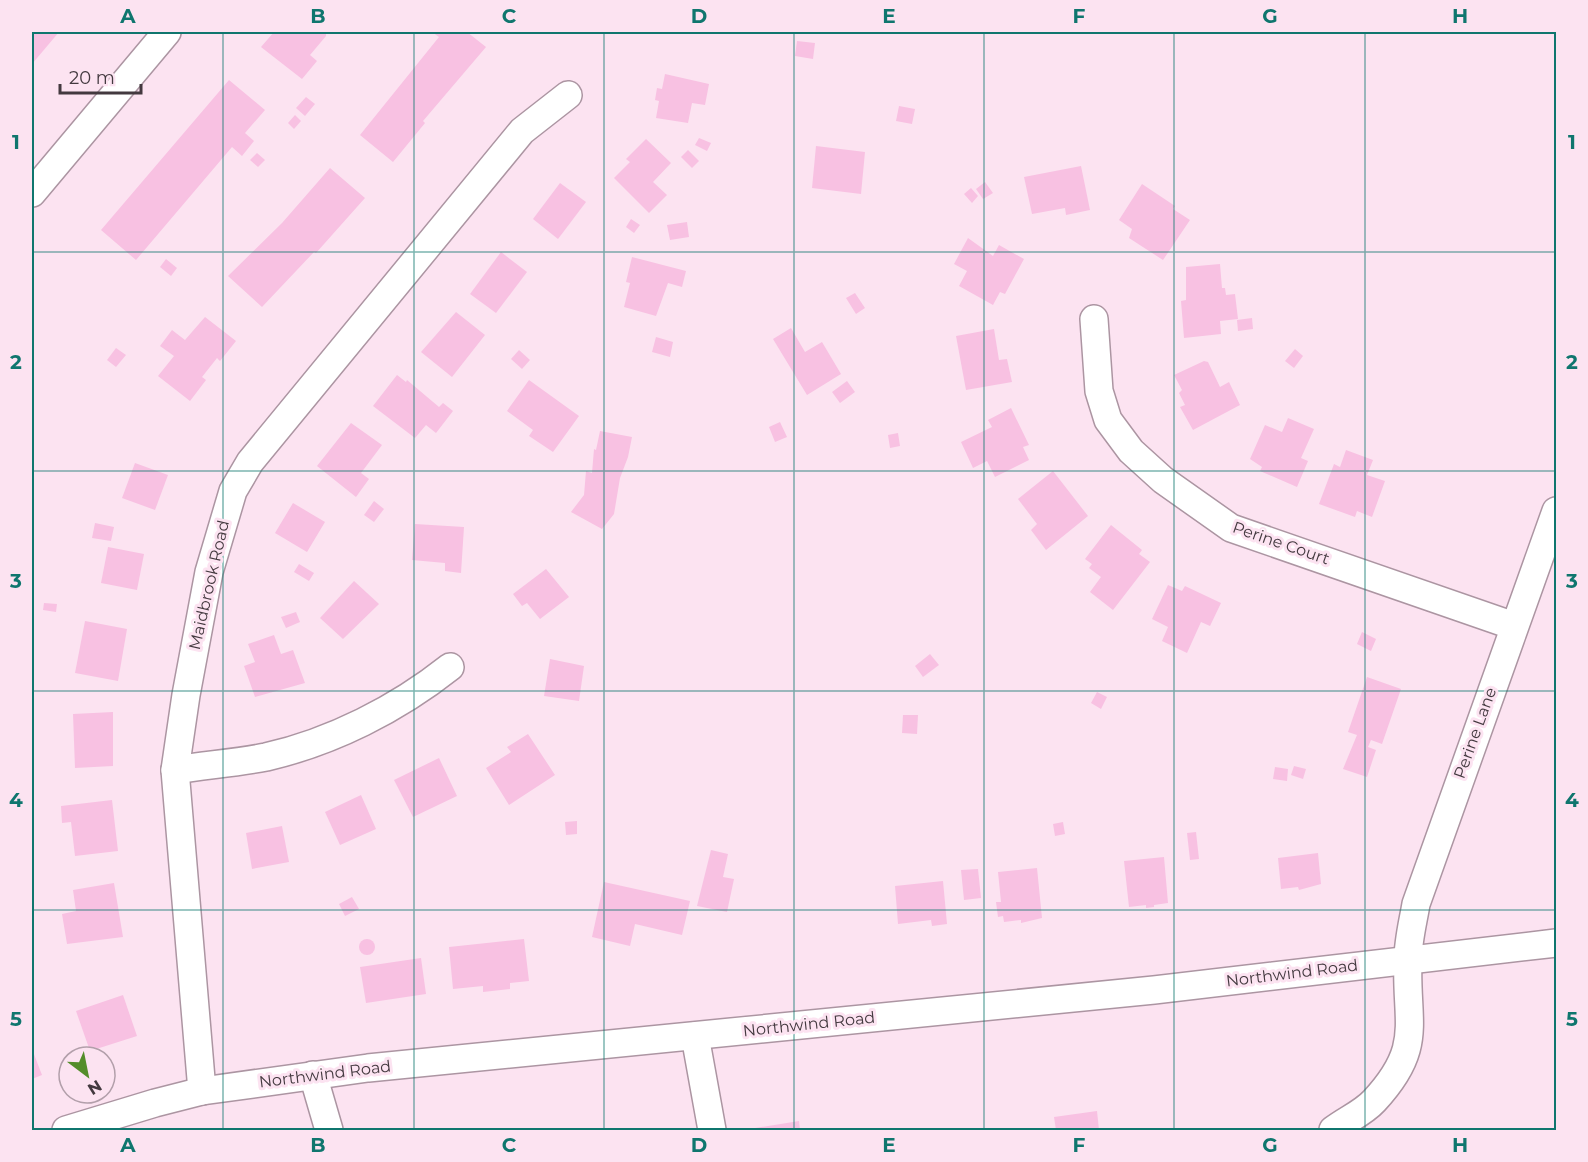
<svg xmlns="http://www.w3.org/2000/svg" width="1588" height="1162" font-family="Montserrat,sans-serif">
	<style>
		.building { fill: #f8c1e2 }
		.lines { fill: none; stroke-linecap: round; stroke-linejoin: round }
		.minor-casing { stroke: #ac95a2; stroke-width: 30 }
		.minor { stroke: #fff; stroke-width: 27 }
		.grid { fill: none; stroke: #0f766e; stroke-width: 1.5; stroke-opacity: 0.55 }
		.labels { text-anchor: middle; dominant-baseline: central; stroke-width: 6; stroke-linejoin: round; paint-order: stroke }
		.street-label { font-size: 16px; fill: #43393f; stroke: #fce3f1 }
		.neatline { fill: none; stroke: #0f766e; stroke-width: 2 }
		.grid-label { font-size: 20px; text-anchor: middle; font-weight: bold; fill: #0f766e }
	</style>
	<rect width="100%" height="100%" fill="#fce3f1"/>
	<g class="building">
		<path d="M32,32H59L32,64Z"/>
		<path d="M274,32H326V36L310,55L317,61L302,79L261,47Z"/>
		<path d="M432,32H467L486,47L423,121L425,123L393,162L360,135L439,37Z"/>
		<path d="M797,41L815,43L813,59L795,56Z"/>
		<path d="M665,74L709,84L705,105L692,103L688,123L656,118L659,101L655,100L657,88L662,89Z"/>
		<path d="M229,80L265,110L245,133L254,141L242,156L232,147L136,260L101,230Z"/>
		<path d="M306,97L315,104L305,116L296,108Z"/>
		<path d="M899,106L915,109L912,124L896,121Z"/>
		<path d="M295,115L301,121L294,129L288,123Z"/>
		<path d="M699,138L711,143L707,151L695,145Z"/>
		<path d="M646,139L671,163L653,182L667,195L649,213L614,178L630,162L626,159Z"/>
		<path d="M816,146L865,152L861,194L812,188Z"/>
		<path d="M688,150L699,161L692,168L681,157Z"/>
		<path d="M257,153L265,160L258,167L250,160Z"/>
		<path d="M1081,166L1090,210L1066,215L1065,208L1032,214L1024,177Z"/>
		<path d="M330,168L365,198L316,253L314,252L262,307L228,276L282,223Z"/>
		<path d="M985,182L993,193L983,199L976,189Z"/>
		<path d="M560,183L586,202L558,239L533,219Z"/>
		<path d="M1142,184L1175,206L1173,209L1190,220L1163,260L1129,238L1132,229L1119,220Z"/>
		<path d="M971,188L978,196L972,203L964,194Z"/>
		<path d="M631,219L640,225L634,233L626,227Z"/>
		<path d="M687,222L689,237L670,240L667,225Z"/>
		<path d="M968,238L993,256L999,245L1024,259L1005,294L1000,292L993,305L959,286L967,271L954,264Z"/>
		<path d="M501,252L527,272L496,313L470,294Z"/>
		<path d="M632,257L686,271L682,287L668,283L656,316L624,307L630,283L626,282Z"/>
		<path d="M166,259L177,268L171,276L160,267Z"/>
		<path d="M1220,264L1222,288H1225L1226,295L1235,294L1238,319L1220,321L1221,334L1184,338L1181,301L1186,300V267Z"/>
		<path d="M855,293L865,308L856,314L846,298Z"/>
		<path d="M456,312L485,335L452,377L421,352Z"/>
		<path d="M205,317L236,341L220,361L217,358L202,377L206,380L190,401L158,376L174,356L160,346L172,330L185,340Z"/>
		<path d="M1252,318L1253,329L1238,331L1237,320Z"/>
		<path d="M791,328L805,352L822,342L841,374L807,395L773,339Z"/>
		<path d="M994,329L999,360L1007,359L1012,382L966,390L956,336Z"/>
		<path d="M656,337L673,342L670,357L652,352Z"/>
		<path d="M116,348L126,355L116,367L107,360Z"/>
		<path d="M1295,349L1303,356L1294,368L1285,361Z"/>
		<path d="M519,350L530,360L522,369L511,359Z"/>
		<path d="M1204,361L1208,362L1220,387L1229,382L1240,405L1193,430L1180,407L1185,405L1179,393L1182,390L1174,375Z"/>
		<path d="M397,375L406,382L407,380L439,407L443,403L453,411L436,433L426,425L415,438L373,406Z"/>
		<path d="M529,380L579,416L553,452L529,436L533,430L507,411Z"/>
		<path d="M847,381L855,392L840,403L832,392Z"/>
		<path d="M1011,408L1029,445L1023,447L1029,460L995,477L987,461L973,468L961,442L992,427L988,420Z"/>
		<path d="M1288,418L1314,429L1301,458L1308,461L1297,487L1260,471L1262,467L1250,459L1265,425L1282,432Z"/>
		<path d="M780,422L787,437L775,442L769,427Z"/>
		<path d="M351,423L382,445L361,473L369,479L356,497L317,466Z"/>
		<path d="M600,431L632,437L628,457L620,478L614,514L602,529L571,512L584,495L586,471L592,473L594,449L596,450Z"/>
		<path d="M898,433L900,446L890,448L888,435Z"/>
		<path d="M1346,450L1373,460L1367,475L1385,481L1372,517L1357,511L1355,517L1319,504L1334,464L1340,467Z"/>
		<path d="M135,463L168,475L155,510L122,498Z"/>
		<path d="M1053,471L1088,516L1046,550L1031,530L1037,524L1018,499Z"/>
		<path d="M374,501L384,509L374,522L364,515Z"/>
		<path d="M293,503L325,522L307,552L275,533Z"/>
		<path d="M95,523L114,527L111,541L92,538Z"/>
		<path d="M415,524L464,527L461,573L445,571V563L412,560Z"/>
		<path d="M1111,525L1142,550L1139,554L1150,562L1113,610L1090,592L1101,577L1089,568L1092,564L1085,559Z"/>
		<path d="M108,547L144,554L137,590L101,583Z"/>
		<path d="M299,564L314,573L309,581L294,572Z"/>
		<path d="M546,569L569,597L540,619L527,603L522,606L513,594Z"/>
		<path d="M354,581L379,604L343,639L320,618Z"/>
		<path d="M1168,585L1182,591L1185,586L1221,603L1210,626L1201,622L1187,653L1162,641L1168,627L1152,619Z"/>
		<path d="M44,603L57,604L56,612L43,610Z"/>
		<path d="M296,612L300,622L286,628L281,617Z"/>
		<path d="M85,621L127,629L118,681L75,673Z"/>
		<path d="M1362,632L1376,639L1371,651L1357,644Z"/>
		<path d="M274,635L281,654L293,650L305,683L255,697L244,666L255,662L248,644Z"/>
		<path d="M930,654L939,665L923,677L915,666Z"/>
		<path d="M550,659L584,666L579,701L544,696Z"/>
		<path d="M1367,677L1401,689L1382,744L1371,740L1368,747L1376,750L1367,777L1343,769L1357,735L1348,732Z"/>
		<path d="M1097,692L1107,697L1101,709L1091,703Z"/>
		<path d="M113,712V766L75,768L73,714Z"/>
		<path d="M903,715H918L917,734L902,733Z"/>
		<path d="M528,734L555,775L509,805L486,768L511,752L507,747Z"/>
		<path d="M439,758L457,796L413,817L394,780Z"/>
		<path d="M1294,766L1306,769L1303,779L1291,775Z"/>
		<path d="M1275,767L1288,769L1287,781L1273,779Z"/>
		<path d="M361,795L376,829L340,845L325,812Z"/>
		<path d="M112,800L118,851L75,856L71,822L62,823L61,806Z"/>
		<path d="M577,821V834L566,835L565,822Z"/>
		<path d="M1063,822L1065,834L1055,836L1053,824Z"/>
		<path d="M282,826L289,862L252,869L246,833Z"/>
		<path d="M1196,832L1199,859L1190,860L1187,833Z"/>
		<path d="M711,850L728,854L723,877L734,879L727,912L697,906Z"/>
		<path d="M1318,853L1321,884L1299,890L1298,887L1281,889L1278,858Z"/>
		<path d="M1164,857L1168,903L1154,905V907L1146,908V905L1129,907L1124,861Z"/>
		<path d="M1037,868L1042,918L1021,923V920L1004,922L1003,916L998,917L996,902H1001L998,872Z"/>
		<path d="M978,869L981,898L964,900L961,870Z"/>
		<path d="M943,881L947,924L932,926L931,920L898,924L895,886Z"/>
		<path d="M604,882L690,901L682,935L635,924L630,946L592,937Z"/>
		<path d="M114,883L123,937L67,944L62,914L76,911L73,890Z"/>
		<path d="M352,897L359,909L345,916L339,904Z"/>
		<circle cx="367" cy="947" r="8"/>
		<path d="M524,939L529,981L510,983V989L483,992V986L453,989L449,947Z"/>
		<path d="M421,958L426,994L366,1003L360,967Z"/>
		<path d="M123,995L137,1036L90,1051L76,1011Z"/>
		<path d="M32,1049L42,1075L32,1079Z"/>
		<path d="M1097,1111L1099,1130H1056L1054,1117Z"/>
		<path d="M799,1121L800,1130H750L749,1129Z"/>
	</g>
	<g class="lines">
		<g class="minor-casing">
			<g id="minor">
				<path d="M32,193L167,32"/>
				<path d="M1094,319L1099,391L1108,420L1131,451L1163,480L1231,528L1514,626"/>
				<path d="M175,770C205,765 236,763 266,757C332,742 397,709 450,667"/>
				<path d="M695,1036L712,1130"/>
				<path d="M313,1075L329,1130"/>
				<path d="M202,1091L175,770L186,695L209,572L233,491L250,462L522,131L568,95"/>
				<path d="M66,1130L155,1103L202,1091L368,1068L1154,990L1556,943"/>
				<path d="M1333,1130C1346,1120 1363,1113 1374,1101C1425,1046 1405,1023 1408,959C1408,941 1413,922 1416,904L1556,511"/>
			</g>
		</g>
		<use href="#minor" class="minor"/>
	</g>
	<path class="grid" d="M223,32V1130M414,32V1130M604,32V1130M794,32V1130M984,32V1130M1174,32V1130M1365,32V1130M32,252H1556M32,471H1556M32,691H1556M32,910H1556"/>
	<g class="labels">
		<g class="street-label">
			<text transform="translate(1281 543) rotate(19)">Perine Court</text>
			<text transform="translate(209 585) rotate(-77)">Maidbrook Road</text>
			<text transform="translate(1475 733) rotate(-70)">Perine Lane</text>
			<text transform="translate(1292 973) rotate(-7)">Northwind Road</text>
			<text transform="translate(809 1024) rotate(-6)">Northwind Road</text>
			<text transform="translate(325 1074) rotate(-7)">Northwind Road</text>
		</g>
	</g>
	<rect width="1588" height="1162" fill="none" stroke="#fce3f1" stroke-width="66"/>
	<g transform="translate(87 1075) rotate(148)"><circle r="28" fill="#fce3f1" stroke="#b29faa" stroke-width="1.5"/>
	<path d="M0-4.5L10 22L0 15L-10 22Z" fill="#548d2a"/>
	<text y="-9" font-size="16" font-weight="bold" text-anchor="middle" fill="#43393f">N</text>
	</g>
	<path d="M60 84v9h81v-9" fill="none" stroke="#43393f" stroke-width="3"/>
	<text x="69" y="84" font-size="18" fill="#43393f" stroke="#fce3f1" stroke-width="4.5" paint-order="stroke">20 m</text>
	<rect x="33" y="33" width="1522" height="1096" class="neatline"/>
	<g class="grid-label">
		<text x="128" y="23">A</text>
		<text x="318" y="23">B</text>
		<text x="509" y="23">C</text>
		<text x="699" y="23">D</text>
		<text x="889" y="23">E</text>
		<text x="1079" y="23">F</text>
		<text x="1270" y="23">G</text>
		<text x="1460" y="23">H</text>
		<text x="16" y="149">1</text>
		<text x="1572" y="149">1</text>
		<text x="16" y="369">2</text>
		<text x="1572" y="369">2</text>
		<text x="16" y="588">3</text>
		<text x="1572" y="588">3</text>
		<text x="16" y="807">4</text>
		<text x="1572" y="807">4</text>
		<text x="16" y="1026">5</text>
		<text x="1572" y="1026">5</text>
		<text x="128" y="1152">A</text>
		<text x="318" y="1152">B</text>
		<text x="509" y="1152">C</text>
		<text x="699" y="1152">D</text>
		<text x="889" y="1152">E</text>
		<text x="1079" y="1152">F</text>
		<text x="1270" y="1152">G</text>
		<text x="1460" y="1152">H</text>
	</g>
</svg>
